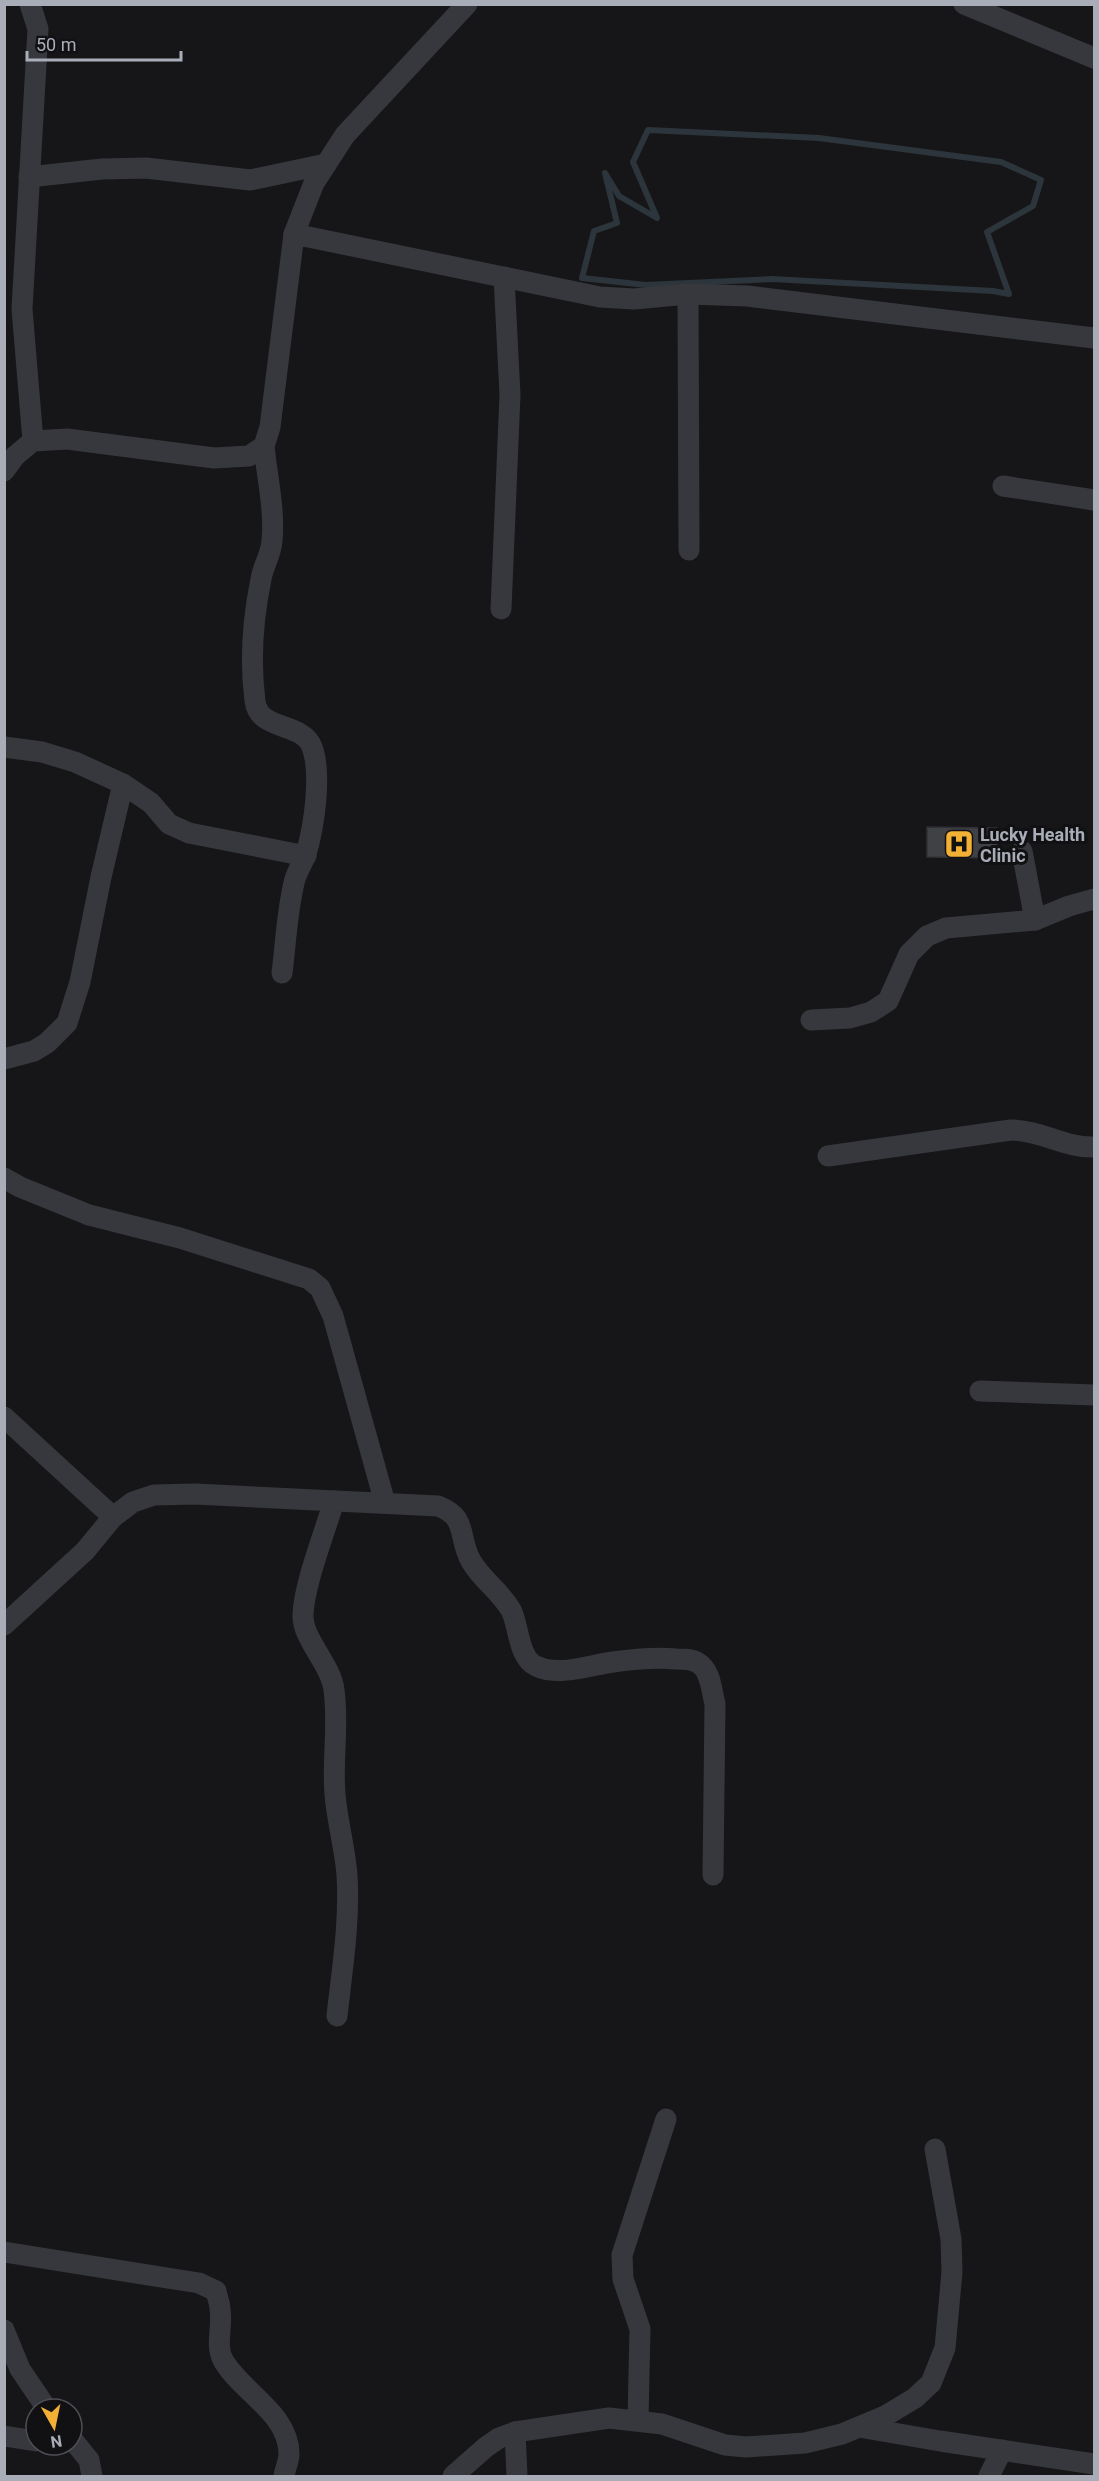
<svg xmlns="http://www.w3.org/2000/svg" width="1099" height="2481" font-family="Roboto,sans-serif">
	<style>
		.lines { fill: none; stroke-linecap: round; stroke-linejoin: round }
		.stream { stroke: #2c353c; stroke-width: 6 }
		.building { fill: #404145; stroke: #303034; stroke-width: 1.5 }
		.minor { stroke: #37383d; stroke-width: 21 }
		.labels { text-anchor: middle; dominant-baseline: central; stroke-width: 6; stroke-linejoin: round; paint-order: stroke }
		.poi-label { font-size: 18px; font-weight: bold; fill: #a8adb8; stroke: #111113; text-anchor: start }
	</style>
	<rect width="100%" height="100%" fill="#161618"/>
	<g class="lines">
		<path class="stream" d="M648,130L819,138L1001,162L1041,180L1033,206L987,232L1009,294L993,291L772,279L646,285L582,278L594,231L617,223L605,173L619,196L657,218L633,162Z"/>
	</g>
	<path class="building" d="M927,827L997,828V858L927,857Z"/>
	<g class="lines">
		<g class="minor">
			<path d="M30,4L38,29L22,309L33,441"/>
			<path d="M964,4L1094,58"/>
			<path d="M29,177L102,169L146,168L250,180L326,164"/>
			<path d="M294,234L314,183L345,135L467,4"/>
			<path d="M688,294L689,550"/>
			<path d="M264,446C267,477 275,510 272,541C271,555 263,566 261,579C253,618 250,662 255,701C259,732 302,721 312,747C322,774 314,827 306,854C303,862 298,870 295,879C287,909 286,942 282,973"/>
			<path d="M4,471L15,456L33,441L67,439L214,458L249,456L264,446L270,427L294,234L600,297L634,299L688,294L747,296L1094,338"/>
			<path d="M1003,486L1094,500"/>
			<path d="M501,609L510,395L504,277"/>
			<path d="M4,747L42,752L75,762L123,784L151,803L169,824L189,833L306,856"/>
			<path d="M1022,851L1035,920"/>
			<path d="M811,1020L850,1018L871,1012L888,1001L909,954L927,936L946,928L1035,920L1069,906L1094,899"/>
			<path d="M4,1059L34,1051L47,1043L67,1023L80,982L101,877L123,784"/>
			<path d="M828,1156L1011,1130C1040,1130 1065,1148 1094,1147"/>
			<path d="M4,1178L20,1187L89,1215L180,1238L309,1279L320,1288L333,1316L385,1503"/>
			<path d="M980,1391L1094,1395"/>
			<path d="M4,1417L113,1517"/>
			<path d="M334,1501C325,1532 304,1584 303,1615C302,1639 331,1664 334,1690C339,1725 332,1760 335,1794C337,1821 345,1848 347,1875C350,1922 342,1970 337,2016"/>
			<path d="M4,1625L85,1551L113,1517L133,1502L154,1495L195,1494L438,1506C469,1518 457,1536 471,1561C481,1579 500,1591 511,1610C519,1625 518,1658 536,1666C559,1677 590,1665 613,1662C634,1659 655,1657 676,1659C686,1659 695,1659 702,1666C711,1674 712,1693 715,1704L713,1875"/>
			<path d="M4,2252L199,2283L216,2291C217,2297 220,2303 220,2309C223,2326 215,2345 223,2360C241,2392 289,2413 289,2454C289,2461 285,2469 284,2476"/>
			<path d="M4,2330L20,2369L47,2409"/>
			<path d="M638,2420L640,2329L623,2279L622,2255L666,2119"/>
			<path d="M859,2427L940,2441L1094,2464"/>
			<path d="M515,2432L517,2476"/>
			<path d="M4,2436L36,2441"/>
			<path d="M72,2439L89,2460L92,2476"/>
			<path d="M453,2476L486,2447L499,2438L515,2432L609,2418L662,2424L725,2445L746,2447L805,2443L842,2434L885,2416L915,2398L931,2383L945,2348L952,2272L951,2239L935,2149"/>
			<path d="M989,2476L1002,2450"/>
		</g>
	</g>
	<defs>
		<g id="hospital-square" transform="scale(1.5)"><rect x="-9" y="-9" width="18" height="18" rx="4" fill="#f2b134" stroke="#111113"/><path d="M-5-5h3v3.5h4V-5h3V5h-3V1.5h-4V5h-3Z" fill="#111"/></g>
	</defs>
	<g fill-rule="evenodd">
		<use href="#hospital-square" x="959" y="844"/>
	</g>
	<g class="labels">
		<g class="poi-label">
			<text x="980" y="834">Lucky Health<tspan x="980" dy="21">Clinic</tspan></text>
		</g>
	</g>
	<rect width="1099" height="2481" fill="none" stroke="#a8adb8" stroke-width="12"/>
	<g transform="translate(54 2427) rotate(171)"><circle r="28" fill="#111113" stroke="#4d4f55" stroke-width="1.5"/>
	<path d="M0-4.5L10 22L0 15L-10 22Z" fill="#f2b134"/>
	<text y="-9" font-size="16" font-weight="bold" text-anchor="middle" fill="#a8adb8">N</text>
	</g>
	<path d="M27 51v9h154v-9" fill="none" stroke="#a8adb8" stroke-width="3"/>
	<text x="36" y="51" font-size="18" fill="#a8adb8" stroke="#111113" stroke-width="4.5" paint-order="stroke">50 m</text>
</svg>
